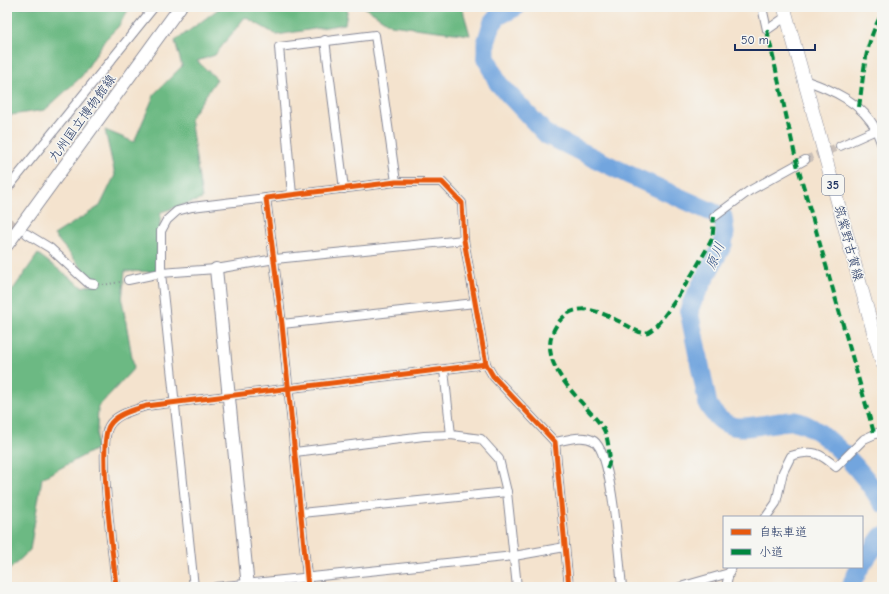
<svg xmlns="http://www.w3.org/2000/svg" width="889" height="594" font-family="'Comic Neue','Klee One',sans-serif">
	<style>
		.forest { fill: #6cb983; stroke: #447470 }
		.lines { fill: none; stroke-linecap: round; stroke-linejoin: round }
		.river { stroke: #72a5de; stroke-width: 19 }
		.street-tunnel { stroke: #c9bfb8; stroke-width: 8; stroke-dasharray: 8 4; stroke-linecap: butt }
		.street-casing { stroke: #888996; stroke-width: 10 }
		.secondary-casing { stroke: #888996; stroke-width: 14 }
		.primary-casing { stroke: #888996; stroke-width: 14 }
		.path { stroke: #888996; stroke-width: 2; stroke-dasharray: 1 3; stroke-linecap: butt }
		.street { stroke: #fff; stroke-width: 8 }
		.secondary { stroke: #fff; stroke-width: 12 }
		.primary { stroke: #fff; stroke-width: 13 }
		.quiet { stroke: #00873e; stroke-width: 4; stroke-dasharray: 8 4; stroke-linecap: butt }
		.cycleway-casing { stroke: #f6f6f2; stroke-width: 8 }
		.cycleway { stroke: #e8590c; stroke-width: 5 }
		.labels { text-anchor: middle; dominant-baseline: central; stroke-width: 3; stroke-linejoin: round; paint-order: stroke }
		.shield { fill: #f6f6f2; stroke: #5d6b8a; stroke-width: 1 }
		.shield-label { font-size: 12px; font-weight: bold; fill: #1b2f5e }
		.street-label { font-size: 13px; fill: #1b2f5e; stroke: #f6f6f2 }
		.water-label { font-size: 14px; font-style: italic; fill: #39588b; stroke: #f6f6f2 }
	</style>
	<rect width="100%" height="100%" fill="#f6f6f2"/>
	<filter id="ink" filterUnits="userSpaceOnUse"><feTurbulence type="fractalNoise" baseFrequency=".025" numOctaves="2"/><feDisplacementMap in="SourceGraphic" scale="8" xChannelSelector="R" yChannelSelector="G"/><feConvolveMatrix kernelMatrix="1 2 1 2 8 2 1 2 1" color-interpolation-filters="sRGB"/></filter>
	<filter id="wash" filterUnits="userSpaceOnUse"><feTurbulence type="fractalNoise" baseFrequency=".012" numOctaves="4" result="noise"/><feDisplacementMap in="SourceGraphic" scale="16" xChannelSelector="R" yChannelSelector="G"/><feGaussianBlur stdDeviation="0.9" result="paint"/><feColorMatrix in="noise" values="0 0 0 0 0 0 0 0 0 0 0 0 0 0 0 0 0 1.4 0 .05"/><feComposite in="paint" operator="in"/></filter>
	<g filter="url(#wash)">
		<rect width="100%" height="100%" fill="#f4e3ce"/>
		<g class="forest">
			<path d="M7,7H130L118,27L105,40L82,76L45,110L11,115L7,122Z"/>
			<path d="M221,7H348L345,24L277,35L245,17L215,55L197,61L217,79L190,118L202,199L161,212L156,272L125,271L122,300L134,368L98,407L96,449L42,478L30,550L7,572V298L38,254L82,287L95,284L54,235L100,206L115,175L105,130L134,142L155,93L182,66L175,41Z"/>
			<path d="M364,7H462L470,35L391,25Z"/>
		</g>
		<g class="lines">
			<g class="river">
				<path d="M516,7L498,16L492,24L486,43V57L498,83L547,135L627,174L723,217L725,233L723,244L692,302L689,311L708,405C727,437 749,426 780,422C785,422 791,420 795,421C825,427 867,477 882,503"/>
				<path d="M862,564L882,536"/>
				<path d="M850,587L860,567"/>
			</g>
		</g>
	</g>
	<g filter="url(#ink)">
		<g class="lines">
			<g class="street-tunnel">
				<path d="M805,160L840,146"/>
				<path d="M7,221L23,231"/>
			</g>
			<g class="street-casing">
				<g id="street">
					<path d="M762,7L767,30L787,16"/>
					<path d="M325,40L344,189"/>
					<path d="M804,80C831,89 863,103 876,130H882"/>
					<path d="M840,146L876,130L882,145"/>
					<path d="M7,189L154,7"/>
					<path d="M292,195L279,47L375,35L396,182"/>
					<path d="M714,217L749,191L805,160"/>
					<path d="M27,234L50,248L88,283L94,284"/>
					<path d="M128,280L161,273L216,269L275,259L464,240"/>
					<path d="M282,324L475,303"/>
					<path d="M444,370L451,435"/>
					<path d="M555,442C567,440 583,434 594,441C613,454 619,561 622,587"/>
					<path d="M295,452L424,436L451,435L481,439L499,459L507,492L517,587"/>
					<path d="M301,513L507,492"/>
					<path d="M766,517L776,503L783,472L791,456C813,449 820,453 836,467L864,439L882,431"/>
					<path d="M116,587C114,558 97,447 109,426C116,414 134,410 146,406L486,364"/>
					<path d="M194,587L161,273V231L167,220L177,211L192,207L266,198"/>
					<path d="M216,587L514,556L565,547"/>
					<path d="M308,587L282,324L266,198L396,182H442L462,203L464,240L486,364L493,376L555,442L569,587"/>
					<path d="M680,587L729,573"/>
					<path d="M726,587L729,573L732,567"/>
				</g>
			</g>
			<g class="secondary-casing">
				<g id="secondary">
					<path d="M7,245L180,7"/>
					<path d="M216,269L248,587"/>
				</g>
			</g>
			<g class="primary-casing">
				<path id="primary" d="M784,7L882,363"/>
			</g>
			<path class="path" d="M103,285L120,282"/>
			<use href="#street" class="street"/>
			<use href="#secondary" class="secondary"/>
			<use href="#primary" class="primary"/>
			<g class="quiet">
				<path d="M767,30L797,164L874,433"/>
				<path d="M859,107C864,74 864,44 882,14"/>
				<path d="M607,469C610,462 610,458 609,451C608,443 607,435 603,428C583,399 530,362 558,323C577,297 605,314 628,326C634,329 641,335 648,332C662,327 703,257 711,241C714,234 713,224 714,217"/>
			</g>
			<g class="cycleway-casing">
				<g id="cycleway">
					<path d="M116,587C114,558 97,447 109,426C116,414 134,410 146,406L486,364"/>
					<path d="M308,587L282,324L266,198L396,182H442L462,203L464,240L486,364L493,376L555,442L569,587"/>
				</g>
			</g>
			<use href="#cycleway" class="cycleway"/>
		</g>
	</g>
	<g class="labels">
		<rect class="shield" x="822" y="175" width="22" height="20" rx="3"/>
		<g class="shield-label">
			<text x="833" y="185">35</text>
		</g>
		<g class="street-label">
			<text transform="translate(82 118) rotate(-54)">九州国立博物館線</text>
			<text transform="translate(849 243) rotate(75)">筑紫野古賀線</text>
		</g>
		<g class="water-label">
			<text transform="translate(715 256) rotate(-67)">原川</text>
		</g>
	</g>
	<rect width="889" height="594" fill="none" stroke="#f6f6f2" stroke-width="24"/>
	<rect x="723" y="516" width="140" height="52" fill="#f6f6f2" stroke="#9ea6b7"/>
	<rect x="731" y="529" width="20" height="6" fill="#e8590c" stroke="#9ea6b7"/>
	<text x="759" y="536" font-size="12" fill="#1b2f5e">自転車道</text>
	<rect x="731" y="549" width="20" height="6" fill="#00873e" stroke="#9ea6b7"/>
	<text x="759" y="556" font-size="12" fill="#1b2f5e">小道</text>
	<path d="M735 44v6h80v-6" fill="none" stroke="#1b2f5e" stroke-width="2"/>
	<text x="741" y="44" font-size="12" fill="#1b2f5e" stroke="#f6f6f2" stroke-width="3" paint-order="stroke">50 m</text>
</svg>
